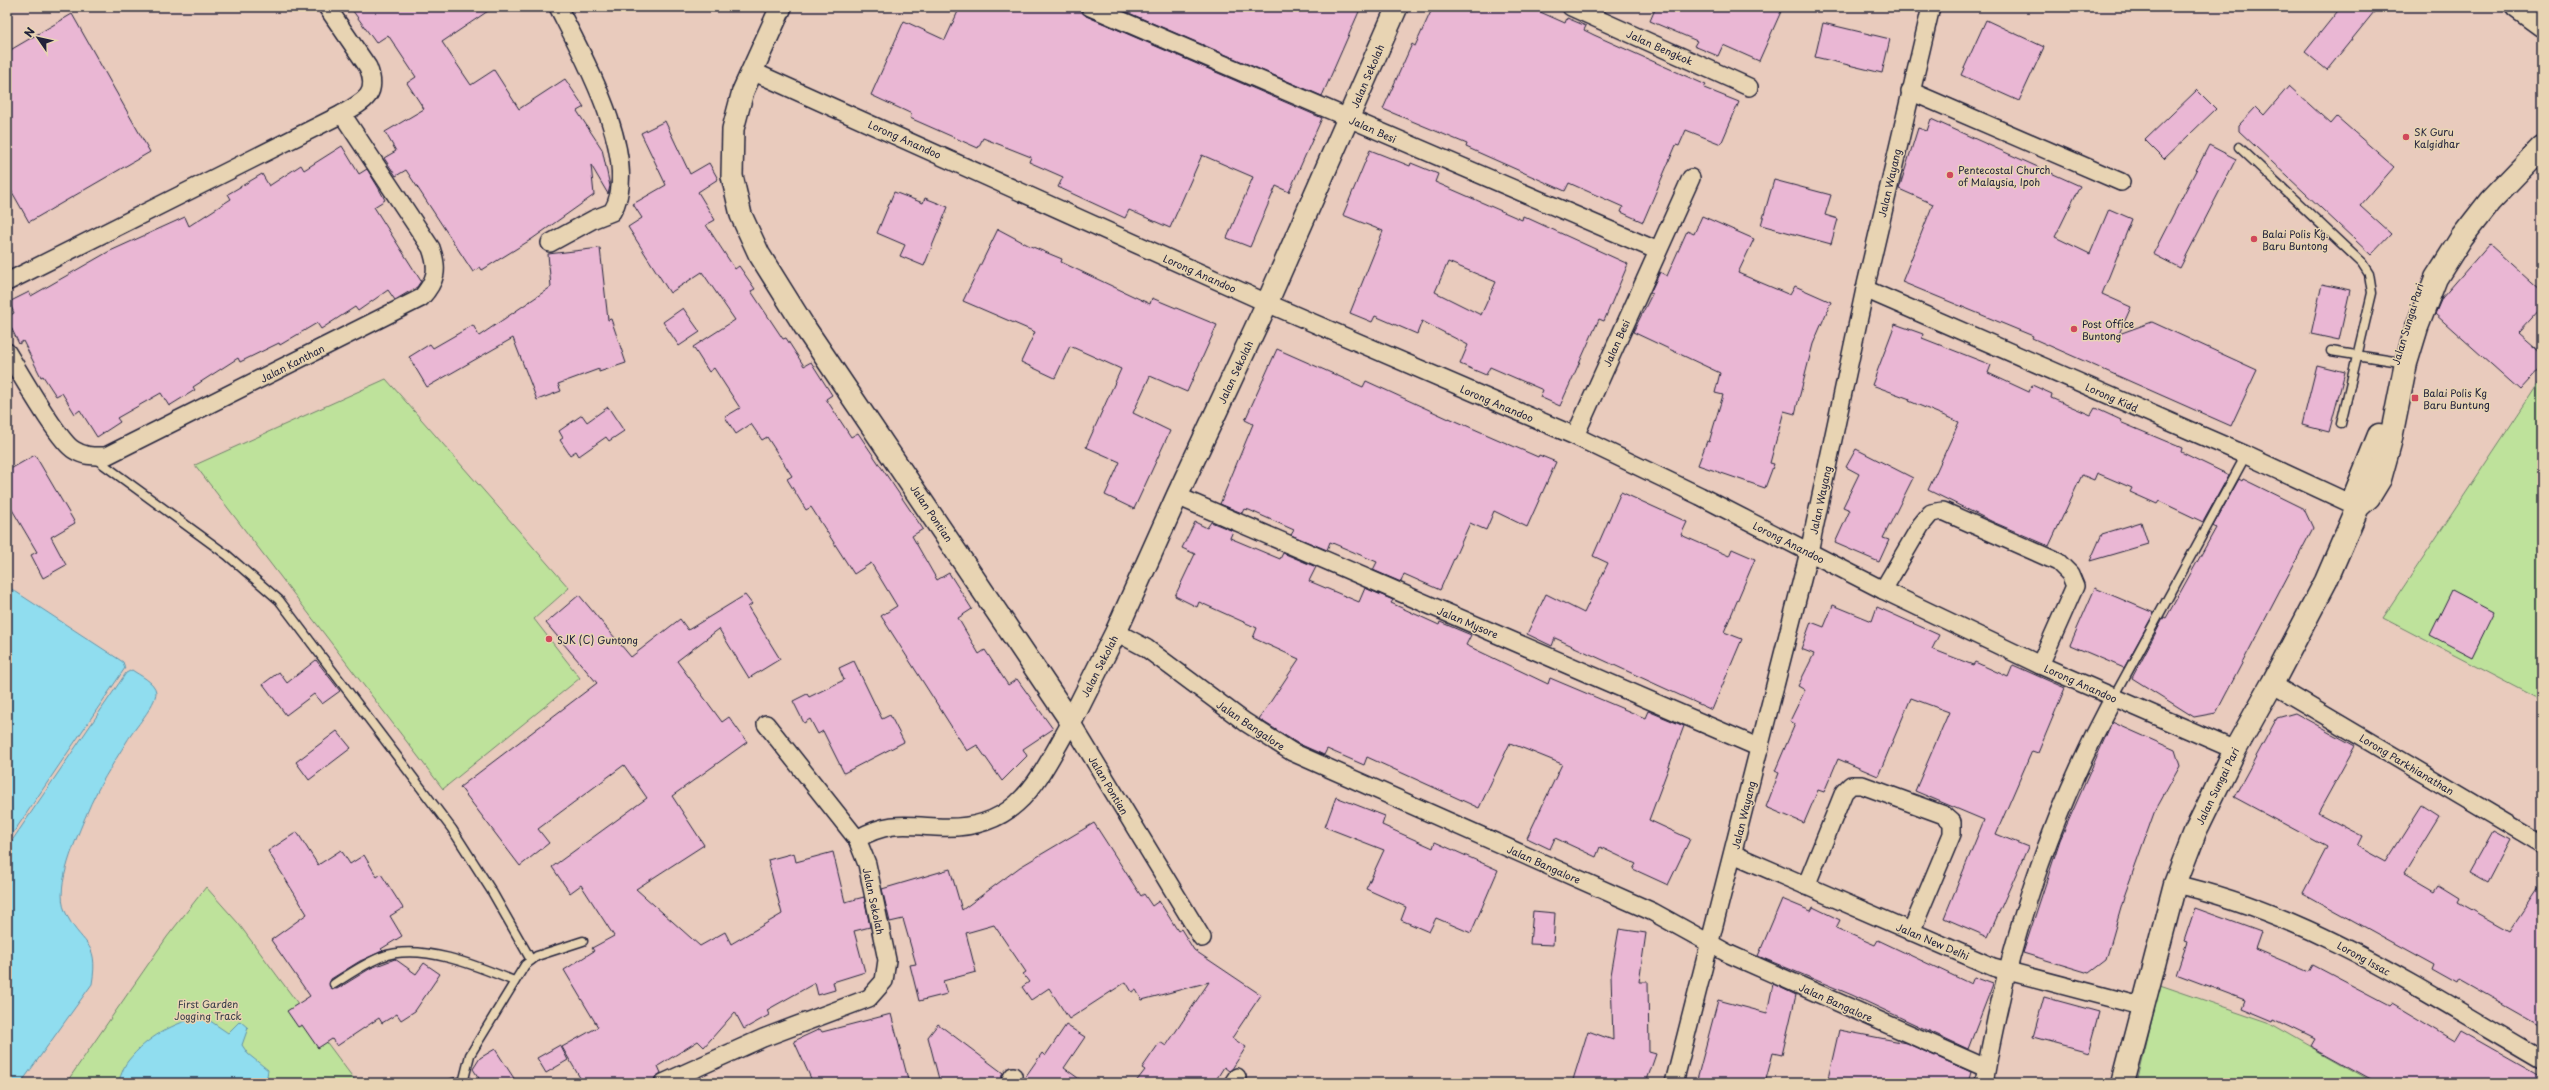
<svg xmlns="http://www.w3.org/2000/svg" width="2549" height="1090" font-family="'Playpen Sans',sans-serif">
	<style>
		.green { fill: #bee29b; stroke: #70826b }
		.water { fill: #90ddef; stroke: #6492a7 }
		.building { fill: #eab7d4; stroke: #22223b; fill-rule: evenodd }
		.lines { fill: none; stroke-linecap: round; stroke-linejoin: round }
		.service-casing { stroke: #22223b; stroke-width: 11 }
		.minor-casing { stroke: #22223b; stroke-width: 20 }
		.tertiary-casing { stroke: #22223b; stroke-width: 24 }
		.secondary-casing { stroke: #22223b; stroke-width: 25 }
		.service { stroke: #e8d4b3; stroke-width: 8 }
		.minor { stroke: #e8d4b3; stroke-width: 17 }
		.tertiary { stroke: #e8d4b3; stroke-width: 21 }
		.secondary { stroke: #e8d4b3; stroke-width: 22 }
		.poi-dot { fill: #d1495b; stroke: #e8d4b3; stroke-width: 1.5 }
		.labels { text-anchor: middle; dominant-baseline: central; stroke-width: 3; stroke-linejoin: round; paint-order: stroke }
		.street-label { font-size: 10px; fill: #22223b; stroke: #e8d4b3 }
		.poi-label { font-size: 10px; fill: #22223b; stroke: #e8d4b3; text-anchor: start }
		.park-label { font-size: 10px; fill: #393f49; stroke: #e8d4b3 }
	</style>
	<rect width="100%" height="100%" fill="#e9cbbd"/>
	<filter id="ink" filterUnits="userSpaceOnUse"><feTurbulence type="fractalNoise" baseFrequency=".025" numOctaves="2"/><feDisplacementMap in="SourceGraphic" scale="8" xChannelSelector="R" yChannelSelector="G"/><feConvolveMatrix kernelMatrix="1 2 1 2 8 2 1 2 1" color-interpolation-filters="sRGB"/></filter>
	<g filter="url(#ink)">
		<g class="green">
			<path d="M2542,378V701L2383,618Z"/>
			<path d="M386,379L569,588L534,619L580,678L443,789L195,465Z"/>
			<path d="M206,887L238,923L357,1083H66L167,937Z"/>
			<path d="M2160,985L2268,1022L2375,1083H2137Z"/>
		</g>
		<g class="water">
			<path d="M7,586L123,662L125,668L7,842Z"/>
			<path d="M132,670C139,675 155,682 156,692C156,705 134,729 127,741C113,764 97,788 87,813C77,837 54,887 65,911C80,946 100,938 92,984L21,1083H7V848L126,673Z"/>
			<path d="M203,1016L228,1033L240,1021L248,1028L242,1045L248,1054L268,1070L266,1083H116C122,1077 122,1068 128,1061C147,1037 173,1023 203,1016Z"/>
		</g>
		<g class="building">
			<path d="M350,7H494L442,42L471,85L494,70L519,109L565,79L584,107L577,111L602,149L610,186L608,194L591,165L594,195L532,239L482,270L480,267L473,272L406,170L396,176L384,158L396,151L385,132L424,109L407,83L416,77L388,35L376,43Z"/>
			<path d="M960,7H1080L1086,16L1322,118L1289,192L1276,186L1250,247L1227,238L1253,177L1202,155L1170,228L1129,210L1125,218L1058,187L1063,177L1029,162L1031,157L983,138L978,148L910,118L912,114L871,95L904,21L945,40Z"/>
			<path d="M1115,7H1361L1322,96Z"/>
			<path d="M1433,7H1529L1565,23L1567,18L1586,26L1584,30L1594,35L1706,85L1704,88L1739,102L1721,144L1686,130L1679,146L1676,145L1643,222L1621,212L1623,207L1569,183L1565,191L1466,147L1467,144L1383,109L1412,44L1415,46Z"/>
			<path d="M1656,7H1783L1759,61L1723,45L1718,56L1694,46L1697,41L1650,21Z"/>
			<path d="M2341,7H2378L2327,70L2305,52Z"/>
			<path d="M72,14L150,152L29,222L7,183V52Z"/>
			<path d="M1986,20L2044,47L2019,101L1961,75Z"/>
			<path d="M1823,23L1890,39L1882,73L1815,57Z"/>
			<path d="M2289,86L2331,124L2337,117L2394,167L2360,206L2391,234L2371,255L2239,131V125L2256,107L2264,115Z"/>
			<path d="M2197,90L2216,109L2164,159L2145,140Z"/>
			<path d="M1931,119L2080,186L2055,237L2090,254L2109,209L2132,219L2102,294L2131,307L2119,334L2152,322L2257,370L2231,426L2032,338L2033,336L1902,282L1933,204L1899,189L1918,128L1927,131Z"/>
			<path d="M665,121L690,174L709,163L718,179L698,192L715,220L706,225L735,269L739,266L755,289L751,291L783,339L786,338L804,366L811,362L832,395L826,399L851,437L858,433L923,529L912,536L937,580L949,573L972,609L958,618L979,654L985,650L1008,685L1017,679L1053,729L1023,749L1027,756L1002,781L977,745L967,751L881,616L897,606L871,563L854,574L811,507L806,510L787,479L792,476L767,437L762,440L751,424L736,434L725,417L740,408L714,368L709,372L693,347L735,320L702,272L670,293L628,227L642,218L633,204L666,185L641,133Z"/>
			<path d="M2209,145L2236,159L2180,268L2153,254Z"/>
			<path d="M342,146L359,174L367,169L378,187L385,200L374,207L421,281L417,287L395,300L388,290L358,311L355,307L321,329L317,323L280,345L279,343L240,362L238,358L193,387L195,390L169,406L161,393L117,418L120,422L97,437L80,410L75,414L62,393L56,396L43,376L41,377L23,341L19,344L7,319V317L14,313L9,302L29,292L31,296L108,252L185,217L189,226L231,199L228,194L262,174L269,186L301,165L304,170Z"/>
			<path d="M1370,150L1410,166L1411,163L1438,174L1435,182L1522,220L1523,216L1628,264L1604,321L1599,319L1560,406L1540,397L1543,390L1490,367L1486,375L1460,364L1468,345L1422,321L1417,334L1375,316L1372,322L1350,313L1383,231L1343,215ZM1448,262L1496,282L1481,315L1435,292Z"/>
			<path d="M1774,180L1831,195L1825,215L1838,219L1831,244L1761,225Z"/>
			<path d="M894,192L923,203L925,198L948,207L924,266L900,256L905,245L877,233Z"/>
			<path d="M1702,216L1754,239L1738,273L1790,295L1795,286L1831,302L1813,344L1795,414L1784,411L1770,463L1774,464L1765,488L1698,465L1707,441L1709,442L1723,395L1715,393L1720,373L1633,332L1652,294L1650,293L1660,272L1667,276L1687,231L1694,234Z"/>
			<path d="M998,229L1028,245L1062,259L1061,262L1150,304L1152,298L1217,325L1187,392L1150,376L1133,413L1170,431L1134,509L1105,495L1120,462L1086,447L1121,369L1070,346L1055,378L1021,362L1035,332L963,301Z"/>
			<path d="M2489,244L2542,292V307L2518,333L2542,354V366L2520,390L2435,314L2442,298Z"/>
			<path d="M600,248L608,320L611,319L626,363L599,372V369L558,384L561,391L537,400L513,338L427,387L409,357L430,344L433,348L473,325L479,336L551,287L548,254Z"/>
			<path d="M2322,284L2350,290L2339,340L2311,334Z"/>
			<path d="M683,308L700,332L679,346L663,322Z"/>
			<path d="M1895,324L1923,334L1922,338L1991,365L1988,373L2029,392L2032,385L2052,394L2051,398L2091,415L2095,408L2121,420L2120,422L2182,448L2181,452L2229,475L2203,522L2159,501L2157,504L2130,492L2132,488L2097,473L2094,480L2082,475L2049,546L1993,522L1928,490L1959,422L1909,401L1910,399L1872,385Z"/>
			<path d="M1277,349L1363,387L1366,381L1449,419V418L1538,457L1539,455L1556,462L1527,527L1494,511L1486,530L1470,523L1440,590L1404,574L1401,582L1373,570L1377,562L1330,542L1327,550L1291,535L1294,530L1249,510L1244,509L1242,513L1220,504L1253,424L1245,420Z"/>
			<path d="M2317,365L2345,372L2329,432L2302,425Z"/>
			<path d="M608,407L624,431L609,441L606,437L579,456L576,451L570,455L560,440L563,438L559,431L582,415L587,422Z"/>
			<path d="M1856,449L1913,478L1883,538L1889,540L1879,562L1835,543L1850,510L1843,507L1859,474L1846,467Z"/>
			<path d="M35,455L75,523L51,537L66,565L43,578L31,555L37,552L7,501V471Z"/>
			<path d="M2239,479L2242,481L2243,479L2304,509L2313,528L2216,713L2194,717L2132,678L2164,617L2166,618L2216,528L2213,526Z"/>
			<path d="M1621,492L1687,522L1681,535L1729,556L1732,549L1755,559L1724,632L1742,639L1712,710L1555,638L1552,646L1527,634L1546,594L1584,613L1608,563L1593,556Z"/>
			<path d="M1195,522L1207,528L1211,522L1233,531L1230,538L1280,559L1283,553L1316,567L1309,581L1359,602L1365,588L1393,600L1391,603L1439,625L1440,622L1471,635L1466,645L1548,684L1550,678L1645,718L1648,711L1684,726L1649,820L1690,839L1668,885L1633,869L1636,864L1600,847L1596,857L1555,838L1550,849L1527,838L1562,764L1510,743L1479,808L1367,757L1364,765L1327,749L1324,755L1297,743L1259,719L1299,659L1253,638L1257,628L1199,602L1197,607L1175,596L1195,554L1182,548Z"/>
			<path d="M2141,522L2148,544L2090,561L2102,534Z"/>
			<path d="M2095,588L2154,613L2124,668L2070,645Z"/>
			<path d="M2452,590L2494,612L2472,657L2430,635Z"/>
			<path d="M579,595L631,657L680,619L688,630L745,595L752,604L748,607L780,659L749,678L719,629L677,661L722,722L729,717L747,742L672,796L704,845L636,889L700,946L725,932L731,944L782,914L768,860L794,853L796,862L833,852L845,902L864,897L870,927L854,931L865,972L833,982L835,990L818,995L815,983L767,1010L769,1015L744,1029L735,1012L704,1047L698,1041L658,1066L661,1073L655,1077L653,1083H583L562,1047L598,1027L564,970L594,951L592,948L614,936L581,885L570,893L552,867L647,798L624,765L538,829L549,843L520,866L460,787L597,683L546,623Z"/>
			<path d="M1833,605L1872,621L1877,607L1939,635L1932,649L1973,665L1975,662L2008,677L2013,665L2065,688L2038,753L2032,751L1996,834L2028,847L1988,937L1944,918L1984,820L1915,791L1949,712L1911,698L1878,776L1838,759L1824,792L1818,790L1804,823L1766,807L1779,773L1775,771L1795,724L1790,721L1805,690L1798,686L1814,654L1801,649L1811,622L1824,627Z"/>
			<path d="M316,660L340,691L322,704L314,694L286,715L263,684L279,672L287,683Z"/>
			<path d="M854,661L882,719L890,715L904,742L844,773L823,731L818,734L810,719L804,723L793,701L807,694L809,697L844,680L839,668Z"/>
			<path d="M2295,713L2355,746L2318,813L2362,836L2357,846L2386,862L2422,805L2439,816L2404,873L2435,891L2439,885L2460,898L2458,902L2510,931L2542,883V1027L2459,980L2457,984L2432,970L2434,965L2303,893L2327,847L2234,797L2277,718Z"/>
			<path d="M2112,722L2175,750L2180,766L2154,813L2125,894L2106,960L2089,973L2023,953L2060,840Z"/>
			<path d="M337,731L351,748L309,780L296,762Z"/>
			<path d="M1336,797L1385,816L1382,825L1433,848L1435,842L1498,870L1471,933L1436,918L1429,932L1401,920L1406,907L1366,889L1384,850L1325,827Z"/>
			<path d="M1094,823L1141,896L1144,894L1152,906L1159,901L1178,931L1181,929L1194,950L1261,995L1232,1038L1246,1047L1232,1069L1229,1071L1224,1067L1214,1083H1135L1145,1070L1142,1068L1160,1042L1166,1046L1209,982L1142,1000L1136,990L1132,992L1126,982L1069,1019L1049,988L1031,1000L1022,987L1029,982L1023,974L1026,972L994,925L966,933L976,972L943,981L947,994L919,1001L910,965L916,964L903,919L890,922L882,889L950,869L962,910L1020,867Z"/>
			<path d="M2492,831L2509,840L2487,882L2469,872Z"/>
			<path d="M297,832L318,865L341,850L350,864L364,855L377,877L381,874L403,908L390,916L402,936L381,949L383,951L360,961L331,979L330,987L337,989L371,968L395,959L416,974L424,963L440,974L415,1011L401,1020L397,1014L382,1023L379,1018L337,1046L332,1039L318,1048L302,1025L298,1027L287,1011L310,996L271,940L307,914L268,851Z"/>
			<path d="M1782,899L1811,911L1813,907L1840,920L1836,928L1875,945L1878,940L1971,984L1974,977L1993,984L1968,1049L1852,995L1758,956Z"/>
			<path d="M2195,908L2261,932L2255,949L2309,972L2313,965L2389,1005L2391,1003L2455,1041L2461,1031L2542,1077V1083H2378L2311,1046L2315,1039L2274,1019L2273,1021L2242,1008L2245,1000L2176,974L2187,942L2184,941Z"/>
			<path d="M1533,911L1555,913L1553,945L1530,944Z"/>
			<path d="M1619,929L1646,933L1639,982H1648L1649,1052L1656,1054L1646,1083H1572L1588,1031L1613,1040L1611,975Z"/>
			<path d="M1773,984L1796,995L1782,1055L1773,1053L1765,1083H1696L1718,1000L1767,1013Z"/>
			<path d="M2044,997L2099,1012L2088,1052L2033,1037Z"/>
			<path d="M891,1014L909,1083H813L794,1041L820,1029L822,1032Z"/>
			<path d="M938,1024L1003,1073L999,1083H940L928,1037Z"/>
			<path d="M1066,1025L1085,1037L1064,1068L1085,1083H1021L1042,1053L1045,1056Z"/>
			<path d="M1839,1030L1906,1043L1971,1072L1968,1083H1827Z"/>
			<path d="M560,1045L568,1060L546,1073L537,1058Z"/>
			<path d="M495,1049L517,1083H482L473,1069L480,1058Z"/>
		</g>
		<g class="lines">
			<g class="service-casing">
				<g id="service">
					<path d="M2239,147L2362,263L2369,274L2372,293L2341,424"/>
					<path d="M2331,351L2406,363"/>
					<path d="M96,459L227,555L279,600L452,829L491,890L531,960"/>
					<path d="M2114,697L2246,455"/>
					<path d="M334,984C349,974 364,964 381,957C420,942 478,966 514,981"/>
					<path d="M453,1083L462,1081"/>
					<path d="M463,1083L470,1055L525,965L537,956L583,941"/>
				</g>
			</g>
			<g class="minor-casing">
				<g id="minor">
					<path d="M327,7L368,67C379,94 365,101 342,114"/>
					<path d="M1090,7L1656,250"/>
					<path d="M1571,7L1749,87"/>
					<path d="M752,71L1267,303L1575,436L1700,496L1883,590L2040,665L2235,750"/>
					<path d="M1910,91L2121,182"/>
					<path d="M550,243L594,219L612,212C643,162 582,54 558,7"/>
					<path d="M7,282L342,114L431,248C439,270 436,281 421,298L106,456C94,456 85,457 74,450C58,441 19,371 7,352"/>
					<path d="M1865,289L2246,455L2358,507"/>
					<path d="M1575,436L1691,178"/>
					<path d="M1177,496L1760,748"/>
					<path d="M1883,590L1921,525L1931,513L1943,511L2058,562L2070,574L2075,586L2040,665"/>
					<path d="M1116,632L1146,648L1245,722L1292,752L1653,912L1729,954L1986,1068"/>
					<path d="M2272,684L2542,844"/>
					<path d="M766,724L857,839"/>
					<path d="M1733,854L1993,967L2141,1006"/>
					<path d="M2175,884C2309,914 2425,992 2542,1060"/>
					<path d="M1806,886L1844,792L1851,785H1862L1944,815L1952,822V834L1911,932"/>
					<path d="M663,1083L763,1038L869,998L884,981L887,960L867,864L857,839C887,822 902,825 936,827C1016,832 1036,785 1071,722L1202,938"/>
					<path d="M1009,1083L1013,1076"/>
					<path d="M1233,1083L1237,1077"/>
					<path d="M1674,1083L1809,552L1865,289L1931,7"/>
					<path d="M1984,1083C2006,949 2050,817 2114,697"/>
				</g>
			</g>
			<g class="tertiary-casing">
				<g id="tertiary">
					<path d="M781,7L743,91L733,129L732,176L741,215L759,254L804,326L1071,722"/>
					<path d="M2516,7L2542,26"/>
					<path d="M1071,722L1116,632L1177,496L1267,303L1397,7"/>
				</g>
			</g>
			<g class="secondary-casing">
				<g id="secondary">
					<path d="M2358,507L2356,492L2379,435"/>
					<path d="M2123,1083L2175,884L2195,832L2235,750L2272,684L2326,581L2358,507L2369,497L2380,479L2390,443L2406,363L2417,327L2436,278L2462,237L2490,201L2542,147"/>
				</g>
			</g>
			<use href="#service" class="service"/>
			<use href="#minor" class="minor"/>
			<use href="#tertiary" class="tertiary"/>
			<use href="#secondary" class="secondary"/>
		</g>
	</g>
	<g class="poi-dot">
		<circle cx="2406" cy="137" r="4"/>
		<circle cx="1950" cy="175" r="4"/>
		<circle cx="2254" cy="239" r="4"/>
		<circle cx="2074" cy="329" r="4"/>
		<rect x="2411" y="394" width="8" height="8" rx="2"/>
		<circle cx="549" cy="639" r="4"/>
	</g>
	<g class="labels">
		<g class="street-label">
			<text transform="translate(1660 47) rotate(24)">Jalan Bengkok</text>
			<text transform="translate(1367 76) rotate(-67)">Jalan Sekolah</text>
			<text transform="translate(1373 129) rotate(24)">Jalan Besi</text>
			<text transform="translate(905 139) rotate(24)">Lorong Anandoo</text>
			<text transform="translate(1889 183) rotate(-77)">Jalan Wayang</text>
			<text transform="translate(1200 273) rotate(24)">Lorong Anandoo</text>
			<text transform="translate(2407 324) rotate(-73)">Jalan Sungai Pari</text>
			<text transform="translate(1616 343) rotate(-66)">Jalan Besi</text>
			<text transform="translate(292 363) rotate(-27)">Jalan Kanthan</text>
			<text transform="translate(1235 372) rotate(-65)">Jalan Sekolah</text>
			<text transform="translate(2112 397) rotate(24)">Lorong Kidd</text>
			<text transform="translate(1497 403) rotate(23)">Lorong Anandoo</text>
			<text transform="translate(1820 500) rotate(-78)">Jalan Wayang</text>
			<text transform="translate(932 513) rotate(56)">Jalan Pontian</text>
			<text transform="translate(1789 542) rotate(27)">Lorong Anandoo</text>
			<text transform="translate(1468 622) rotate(23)">Jalan Mysore</text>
			<text transform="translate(1099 666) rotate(-63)">Jalan Sekolah</text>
			<text transform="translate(2081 683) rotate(24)">Lorong Anandoo</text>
			<text transform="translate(1251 725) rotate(34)">Jalan Bangalore</text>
			<text transform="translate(2407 764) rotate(31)">Lorong Parkhianathan</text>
			<text transform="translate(1109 785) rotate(59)">Jalan Pontian</text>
			<text transform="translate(2217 786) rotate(-64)">Jalan Sungai Pari</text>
			<text transform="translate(1743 815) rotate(-76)">Jalan Wayang</text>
			<text transform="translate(1544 864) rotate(24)">Jalan Bangalore</text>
			<text transform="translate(874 901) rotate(78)">Jalan Sekolah</text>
			<text transform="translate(1933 941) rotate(23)">Jalan New Delhi</text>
			<text transform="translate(2364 958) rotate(29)">Lorong Issac</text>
			<text transform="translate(1836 1002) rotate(24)">Jalan Bangalore</text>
		</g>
		<g class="poi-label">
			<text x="2414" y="131">SK Guru<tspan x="2414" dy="12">Kalgidhar</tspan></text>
			<text x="1958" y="169">Pentecostal Church<tspan x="1958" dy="12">of Malaysia, Ipoh</tspan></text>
			<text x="2262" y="233">Balai Polis Kg.<tspan x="2262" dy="12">Baru Buntong</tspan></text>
			<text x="2082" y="323">Post Office<tspan x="2082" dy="12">Buntong</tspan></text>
			<text x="2423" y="392">Balai Polis Kg<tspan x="2423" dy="12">Baru Buntung</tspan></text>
			<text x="557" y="639">SJK (C) Guntong</text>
		</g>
		<g class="park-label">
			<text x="208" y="1003">First Garden<tspan x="208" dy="12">Jogging Track</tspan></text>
		</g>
	</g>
	<rect width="2549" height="1090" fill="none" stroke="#e8d4b3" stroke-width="24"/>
	<rect x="12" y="12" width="2525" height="1066" fill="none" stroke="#22223b" stroke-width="1.5" filter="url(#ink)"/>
	<g transform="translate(38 38) rotate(304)" stroke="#e8d4b3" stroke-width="3" paint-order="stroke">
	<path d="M0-3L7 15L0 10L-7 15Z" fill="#22223b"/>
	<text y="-6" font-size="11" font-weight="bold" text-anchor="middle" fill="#22223b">N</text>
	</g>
</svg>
